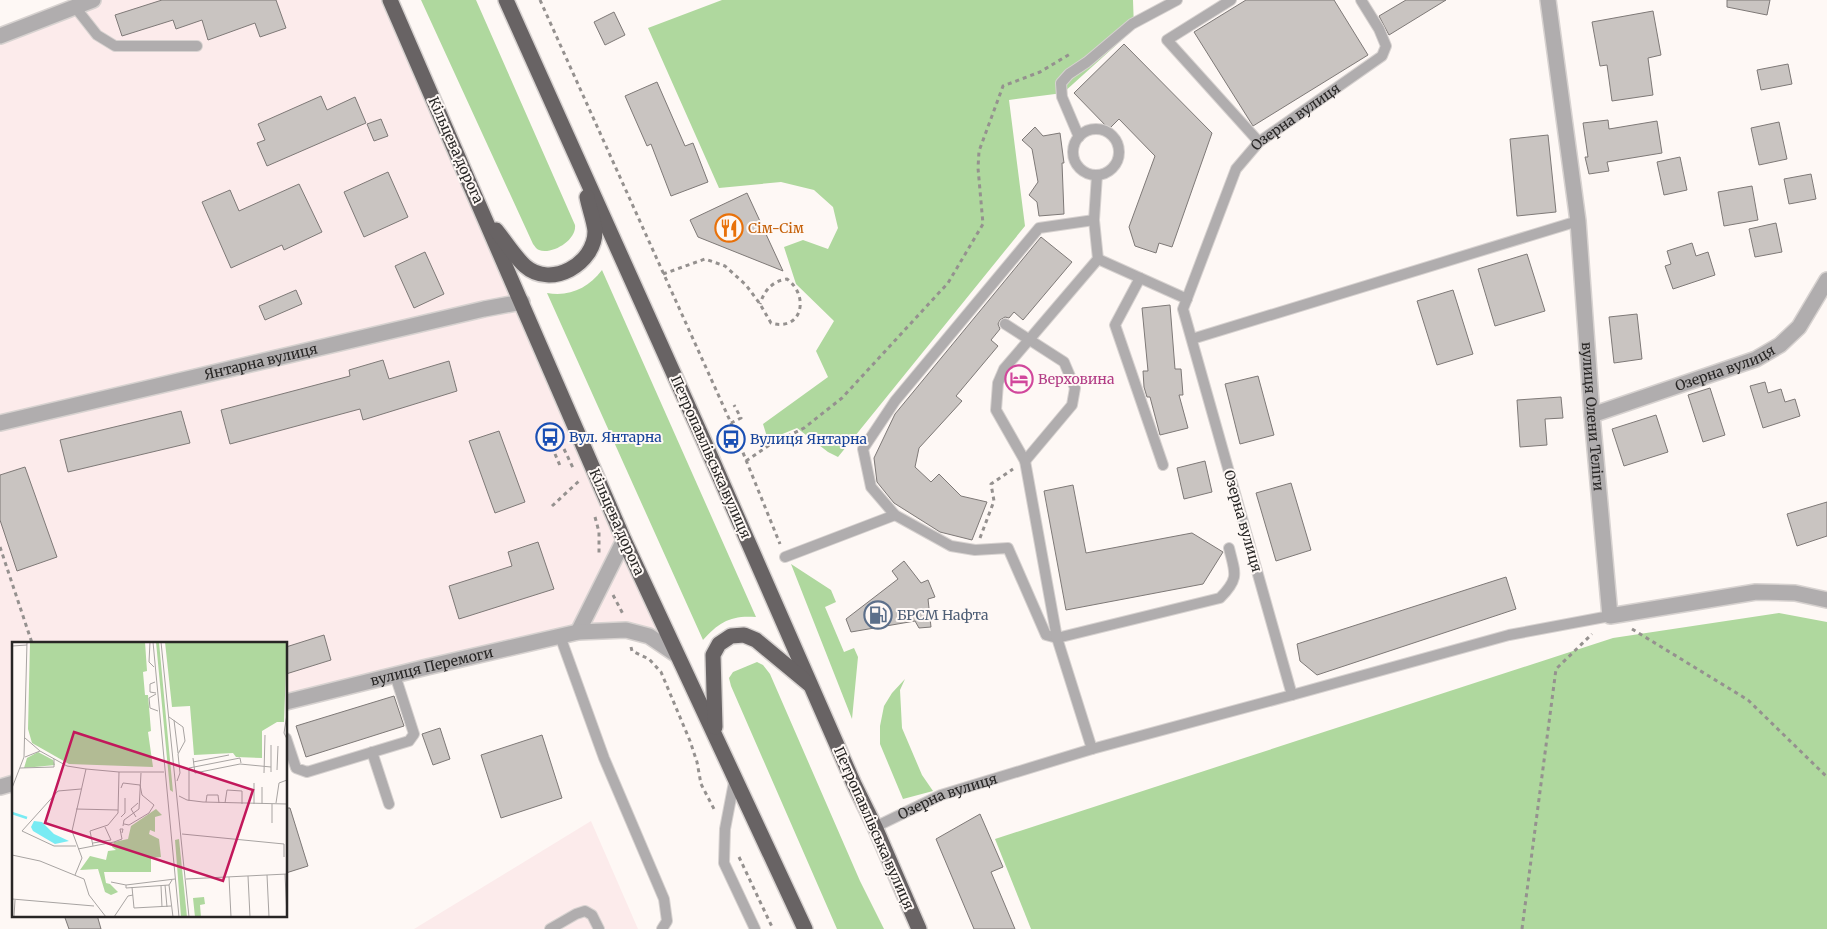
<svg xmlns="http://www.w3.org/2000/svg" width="1827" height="929" font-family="Merriweather,serif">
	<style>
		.industrial { fill: #fcebeb }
		.green { fill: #afd89e }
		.building { fill: #c9c4c1; stroke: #7e7977 }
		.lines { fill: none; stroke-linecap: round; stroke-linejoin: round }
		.service-casing { stroke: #d7d2d0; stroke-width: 12 }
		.minor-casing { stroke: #d7d2d0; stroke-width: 18 }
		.trunk-casing { stroke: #d7d2d0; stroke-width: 18 }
		.path { stroke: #95918f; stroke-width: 3; stroke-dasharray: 4 4; stroke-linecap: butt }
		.service { stroke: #b0adae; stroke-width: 10 }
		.minor { stroke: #b0adae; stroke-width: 15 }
		.trunk { stroke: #686364; stroke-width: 15 }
		.labels { text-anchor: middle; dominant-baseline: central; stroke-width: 4; stroke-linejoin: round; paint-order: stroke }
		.street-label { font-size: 14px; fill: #282625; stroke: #fef8f5 }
		.food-label { font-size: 14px; fill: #c56008; stroke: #fef8f5; text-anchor: start }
		.hotel-label { font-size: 14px; fill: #b23c85; stroke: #fef8f5; text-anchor: start }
		.transit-label { font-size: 14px; fill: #164399; stroke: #fef8f5; text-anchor: start }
		.service-label { font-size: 14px; fill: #4e5e75; stroke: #fef8f5; text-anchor: start }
		.inset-river { fill: none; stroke: #78ebf3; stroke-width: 2.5 }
		.inset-road { fill: none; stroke: #a8a4a2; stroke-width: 1 }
		.view { fill: #c2185b; fill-opacity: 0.15; stroke: #c2185b; stroke-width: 2.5 }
		.inset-edge { fill: none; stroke: #282625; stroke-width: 2.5 }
	</style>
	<rect width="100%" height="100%" fill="#fef8f5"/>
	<g class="industrial">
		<path d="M93,0H390L677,655L649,636L578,632L286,702V643H14V783L0,787V36Z"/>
		<path d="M591,821L638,929H414Z"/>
	</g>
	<g class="green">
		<path d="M421,0H476L575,225C577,240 552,255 539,250C536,249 535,246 533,244Z"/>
		<path d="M722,0H1133L1134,29L1063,93L1009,100L1025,226L838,457L828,452L797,428L768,440L763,424L828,377L816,351L834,321L796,284L784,247L803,240L828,249L838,228L833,207L814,190L781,182L719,188L648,28Z"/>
		<path d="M602,270L756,617C731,615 719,622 703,640L547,293C570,297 588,288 602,270Z"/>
		<path d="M791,564L831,590L836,602L825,607L844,652L854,648L858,657L852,719Z"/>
		<path d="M1779,613L1827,622V929H1031L995,839L1613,638Z"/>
		<path d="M757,662L763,665L770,674L860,881L884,929H837L731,686L729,678L733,672Z"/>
		<path d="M905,679L900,690L902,728L922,775L933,791L903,799L880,744V726L884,706L892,693Z"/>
	</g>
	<g class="building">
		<path d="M162,0H276L286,28L260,37L255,23L208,40L202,20L176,29L173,20L122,36L115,15Z"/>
		<path d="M1246,0H1334L1368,55L1253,126L1194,32Z"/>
		<path d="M1406,0H1446L1389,35L1379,16Z"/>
		<path d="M1727,0H1770L1767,15L1727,7Z"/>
		<path d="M1653,11L1661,55L1648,58L1653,95L1612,101L1607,65L1600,66L1592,22Z"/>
		<path d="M614,12L625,35L605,45L594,22Z"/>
		<path d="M1124,44L1212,133L1172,247L1159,243L1156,253L1135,246L1129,227L1155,156L1119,119L1109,129L1074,93Z"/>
		<path d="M1788,64L1792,84L1761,90L1757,70Z"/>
		<path d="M657,82L685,146L693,143L708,182L671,196L651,144L647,146L625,96Z"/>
		<path d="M321,96L327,110L355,97L366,123L267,166L257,143L265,140L258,124Z"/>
		<path d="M381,119L388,136L374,141L367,124Z"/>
		<path d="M1608,120L1609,129L1657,121L1662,153L1607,162L1609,171L1589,174L1585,157H1588L1583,123Z"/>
		<path d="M1779,122L1787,159L1759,165L1751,128Z"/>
		<path d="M1035,127L1043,136L1060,133L1064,163H1062L1064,214L1039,216L1037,202L1029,195L1038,182L1032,149L1022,140Z"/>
		<path d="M1548,135L1556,212L1517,216L1510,139Z"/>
		<path d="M1680,157L1687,190L1664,195L1657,162Z"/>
		<path d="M388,172L408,217L364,237L344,192Z"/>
		<path d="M1811,174L1816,199L1789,204L1784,179Z"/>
		<path d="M299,184L322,232L284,250L282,245L231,268L202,202L230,190L239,211Z"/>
		<path d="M1752,186L1758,220L1724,226L1718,192Z"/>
		<path d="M747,193L783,271L698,237L690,220Z"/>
		<path d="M1776,223L1782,252L1755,257L1749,229Z"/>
		<path d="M1041,237L1072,262L1023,320L1014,312L1009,318L1005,317L1000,320L998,324L1000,329L991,340L998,346L956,396L962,401L919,448L915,467L931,482L939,474L961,496L987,502L972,540L940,532L894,503L877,482L874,458L895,414Z"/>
		<path d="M1692,243L1696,256L1708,252L1715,275L1673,289L1665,266L1671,264L1667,251Z"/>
		<path d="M425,252L444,294L414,308L395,266Z"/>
		<path d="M1527,254L1545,311L1495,326L1478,269Z"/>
		<path d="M296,290L302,304L265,320L259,306Z"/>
		<path d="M1453,290L1473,354L1437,365L1417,301Z"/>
		<path d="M1170,305L1175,369H1181L1183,395H1179L1188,428L1160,435L1150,397H1147L1144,387L1143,371H1148L1142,308Z"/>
		<path d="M1637,314L1642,359L1614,363L1609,317Z"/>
		<path d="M383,360L389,379L449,361L457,391L363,420L360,409L230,444L221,410L350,376L349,370Z"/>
		<path d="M1258,376L1274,435L1240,444L1225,384Z"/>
		<path d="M1765,382L1768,393L1781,389L1785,402L1795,399L1800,416L1763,428L1750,386Z"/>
		<path d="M1710,388L1725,435L1703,442L1688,395Z"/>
		<path d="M1561,397L1563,418L1545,419L1547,445L1520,447L1517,400Z"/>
		<path d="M181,411L190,443L68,472L60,440Z"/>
		<path d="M1656,415L1668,452L1624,466L1612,429Z"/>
		<path d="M499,431L525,502L495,513L469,441Z"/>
		<path d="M1205,461L1212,492L1184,499L1177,468Z"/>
		<path d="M25,467L57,557L17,571L0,520V475Z"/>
		<path d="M1291,483L1311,550L1276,561L1256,493Z"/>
		<path d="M1073,485L1086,553L1192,533L1223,552L1203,584L1066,610L1044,491Z"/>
		<path d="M1827,502V536L1797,546L1787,514Z"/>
		<path d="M538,542L554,589L459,619L449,586L512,566L508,552Z"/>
		<path d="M904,561L921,583L928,580L935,597L928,599L931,627L919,628L915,621L851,632L846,619L898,579L892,571Z"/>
		<path d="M1506,577L1516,609L1317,675L1300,661L1297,644Z"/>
		<path d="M324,635L331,660L286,674V647Z"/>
		<path d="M394,696L404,726L306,757L296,726Z"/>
		<path d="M440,728L450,759L433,765L422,734Z"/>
		<path d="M542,735L562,798L501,818L481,755Z"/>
		<path d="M286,808H290L308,866L286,873Z"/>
		<path d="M980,814L1003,867L991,872L1015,929H974L936,839Z"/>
		<path d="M64,915H97L101,929H69Z"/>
	</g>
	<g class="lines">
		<g class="service-casing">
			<g id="service">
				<path d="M1231,0L1167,40L1259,142"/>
				<path d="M75,7L97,35L115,46H197"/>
				<circle cx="1096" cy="152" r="23"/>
				<path d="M1079,137L1062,97L1061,83L1069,74L1087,62L1132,24L1177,0"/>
				<path d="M1094,220L1039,228L895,401L863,449L871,487L895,515L951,546L975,550L1008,548L1046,635L1057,638L1220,598C1240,578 1235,573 1229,548"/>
				<path d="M1098,259L1187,299"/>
				<path d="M1140,278L1115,325L1163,465"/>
				<path d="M1005,324L1064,362L1075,388L1072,405L1025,461"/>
				<path d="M1192,339L1578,221"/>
				<path d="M785,557L895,515"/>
				<path d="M560,636L604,758L664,899L667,921L662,929"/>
				<path d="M1292,695L1509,635L1610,616"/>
				<path d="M286,738L296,768L307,772L409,741L414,734L395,675"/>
				<path d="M1092,749L1057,638L1025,461L996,410L998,383L1004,369L1098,259L1094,220L1097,175"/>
				<path d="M372,752L389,804"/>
				<path d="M735,777L725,829L724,863L755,929"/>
				<path id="s1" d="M875,827L941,795L1092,749L1292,695L1183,309L1236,169L1259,142L1382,56L1386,46L1379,29L1361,0"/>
				<path d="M550,929L576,914L585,911L592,915L599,929"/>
			</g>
		</g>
		<g class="minor-casing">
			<g id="minor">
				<path id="s2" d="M1548,0L1578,221L1592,415L1610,616L1756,592L1795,593L1827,600"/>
				<path d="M0,36L93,0"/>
				<path id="s3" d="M1592,415L1756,359L1780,345L1799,327L1827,280"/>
				<path id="s4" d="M0,423L484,309L522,302"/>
				<path d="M578,632L624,540"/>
				<path id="s5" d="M286,702L427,667L578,632L626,630L649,636L677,655"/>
				<path d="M0,787L14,783"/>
			</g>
		</g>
		<g class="trunk-casing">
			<g id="trunk">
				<path d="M390,0L624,540L805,929"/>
				<path d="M506,0L707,448L854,784L875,827L919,929"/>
				<path d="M496,230C505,241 514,256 525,266C551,289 595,264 595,231C594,220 589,208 587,197"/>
				<path d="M715,727L713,655L719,644L731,636L744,635L756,640L809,684"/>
			</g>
		</g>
		<g class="path">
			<path d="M540,0L731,423L741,418L734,405"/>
			<path d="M663,274L705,259L725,266L746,285L760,304L771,323C802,332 810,296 787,279C772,281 764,291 760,304"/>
			<path d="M731,423L780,544"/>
			<path d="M564,449L574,470"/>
			<path d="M555,454L561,468"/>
			<path d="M746,461L768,446L804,428L842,398L948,283L983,224L978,168L979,151L1003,86L1040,72L1070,54"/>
			<path d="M552,506L579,481"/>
			<path d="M595,517L599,532V553"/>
			<path d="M980,538L994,501L991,484L1013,469"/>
			<path d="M0,547L32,643"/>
			<path d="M613,595L623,614"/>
			<path d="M1632,629L1748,700L1827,777"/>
			<path d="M631,647L632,651L649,659L661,672L690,741L697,762L701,784L714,809"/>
			<path d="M739,857L773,929"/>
			<path d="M1522,929L1556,669L1592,634"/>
		</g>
		<use href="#service" class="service"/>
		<use href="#minor" class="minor"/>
		<use href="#trunk" class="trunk"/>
	</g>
	<defs>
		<g id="restaurant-ring" transform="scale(1.4375)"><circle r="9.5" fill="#fef8f5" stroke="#e8710a" stroke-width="1.5"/><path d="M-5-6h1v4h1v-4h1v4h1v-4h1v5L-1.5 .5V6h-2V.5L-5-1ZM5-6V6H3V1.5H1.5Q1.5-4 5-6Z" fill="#e8710a"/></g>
		<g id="hotel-ring" transform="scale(1.4375)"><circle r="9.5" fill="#fef8f5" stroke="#d1479c" stroke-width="1.5"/><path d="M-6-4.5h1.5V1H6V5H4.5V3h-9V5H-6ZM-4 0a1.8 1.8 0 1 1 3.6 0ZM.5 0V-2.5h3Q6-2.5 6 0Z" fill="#d1479c"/></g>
		<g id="bus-ring" transform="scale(1.4375)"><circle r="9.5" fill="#fef8f5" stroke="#1a4fb4" stroke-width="1.5"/><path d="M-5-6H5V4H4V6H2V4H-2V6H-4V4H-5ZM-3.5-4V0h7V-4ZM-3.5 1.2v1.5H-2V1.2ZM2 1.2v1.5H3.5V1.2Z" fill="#1a4fb4"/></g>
		<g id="fuel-ring" transform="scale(1.4375)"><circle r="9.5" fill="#fef8f5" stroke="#5c6f8a" stroke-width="1.5"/><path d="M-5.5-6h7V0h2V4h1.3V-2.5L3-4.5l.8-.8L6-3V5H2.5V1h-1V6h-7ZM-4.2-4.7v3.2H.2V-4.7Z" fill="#5c6f8a"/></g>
	</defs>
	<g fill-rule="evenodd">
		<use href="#restaurant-ring" x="729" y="228"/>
		<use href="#hotel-ring" x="1019" y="379"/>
		<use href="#bus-ring" x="550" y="437"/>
		<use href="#bus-ring" x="731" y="439"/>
		<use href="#fuel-ring" x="878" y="615"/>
	</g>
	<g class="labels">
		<g class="street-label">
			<text stroke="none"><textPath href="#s1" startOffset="1069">Озерна вулиця</textPath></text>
			<text transform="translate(456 150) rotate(66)">Кільцева дорога</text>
			<text stroke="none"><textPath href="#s4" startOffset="268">Янтарна вулиця</textPath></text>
			<text stroke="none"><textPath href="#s3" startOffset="141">Озерна вулиця</textPath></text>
			<text stroke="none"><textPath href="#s2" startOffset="419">вулиця Олени Теліги</textPath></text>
			<text transform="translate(711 457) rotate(66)">Петропавлівська вулиця</text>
			<text transform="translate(1243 521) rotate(74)">Озерна вулиця</text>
			<text transform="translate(617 522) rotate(66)">Кільцева дорога</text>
			<text stroke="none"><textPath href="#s5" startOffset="150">вулиця Перемоги</textPath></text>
			<text stroke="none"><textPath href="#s1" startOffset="79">Озерна вулиця</textPath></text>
			<text transform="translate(874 828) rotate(66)">Петропавлівська вулиця</text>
		</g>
		<g class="food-label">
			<text x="748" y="228">Сім-Сім</text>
		</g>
		<g class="hotel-label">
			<text x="1038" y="379">Верховина</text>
		</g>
		<g class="transit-label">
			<text x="569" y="437">Вул. Янтарна</text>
			<text x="750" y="439">Вулиця Янтарна</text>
		</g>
		<g class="service-label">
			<text x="897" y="615">БРСМ Нафта</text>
		</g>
	</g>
	<g transform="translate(12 642)">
		<rect width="275" height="275" fill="#fef8f5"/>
		<path d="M18,0H133L135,29L131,30L133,53H136L139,89L136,90L141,125L57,122L20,101L16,87ZM144,0H147L161,150L158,148ZM153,0H275L272,80H265L250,89V116L224,115L221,111L182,113L178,64L160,65ZM26,110L41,118L43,123L12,126L15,116ZM144,167L150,173L143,175V190L138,188L137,192L147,197L149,215L139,216V230H92L94,241L98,242L106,250L99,253L93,250L86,227L68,228L78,214L94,218L96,209L104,208L100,205L102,200L116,197L119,184ZM167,197L175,275H169L168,262L163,198ZM192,255L193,262L188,263L189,275H183L181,256Z" fill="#afd89e"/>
		<path d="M22,179L30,180L42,192L57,199L43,202L21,189L19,185Z" fill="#78ebf3"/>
		<path class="inset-river" d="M0,171L15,176"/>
		<path class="inset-road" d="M138,0L137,20L142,25M141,0L167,275M149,0L177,275M0,4L15,3M143,40L138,42V50L144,51M144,52L137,56L138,66L146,69M275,72L272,91L275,97M157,75L171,85L173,99L166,112L168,131L165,139M162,78L166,111M13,96L28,109L55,124L74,127L60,189L70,216L63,233M13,115L28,109M181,116L183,131L228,122L259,125M181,120L217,113M8,126L42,125V117M74,127L107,130M265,128L266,104M259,130V103M252,131L253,93M242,141V162M0,146L12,115L15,0M109,146L111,141L128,143L130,153L142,163L137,171L117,183L112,182M167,154L175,158L191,160L275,162M177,159V126L228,116L229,121M194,160L195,153H206L207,161M213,161L215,148L230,149V162M264,161L267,141L275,138M250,162V145M260,162V181M64,167L106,168M109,175L113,171V156M124,175L119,167L126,161M111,184L112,178L127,167L129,131M170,192L272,202V215M81,201L99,198L93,185M64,204H42L10,189L46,149L69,147M81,204L78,189L96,183L106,171L107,130H152M66,207L102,200L110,197L108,187H111L110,191M0,213L28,219L72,237L77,253L94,275M273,232L275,275M255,233L257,275M236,234L238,275M217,235L219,275M174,237L275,232M160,238L157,243L161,275M99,240L114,243L163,237M114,243V246L157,243M153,243L155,265M149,244L150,265M120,245L122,266L159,264M0,257L82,264M2,275L3,258M102,275L116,254L121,253"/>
		<path class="view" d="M62,90L241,148L211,239L33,181Z"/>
		<rect width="275" height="275" class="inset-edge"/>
	</g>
</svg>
